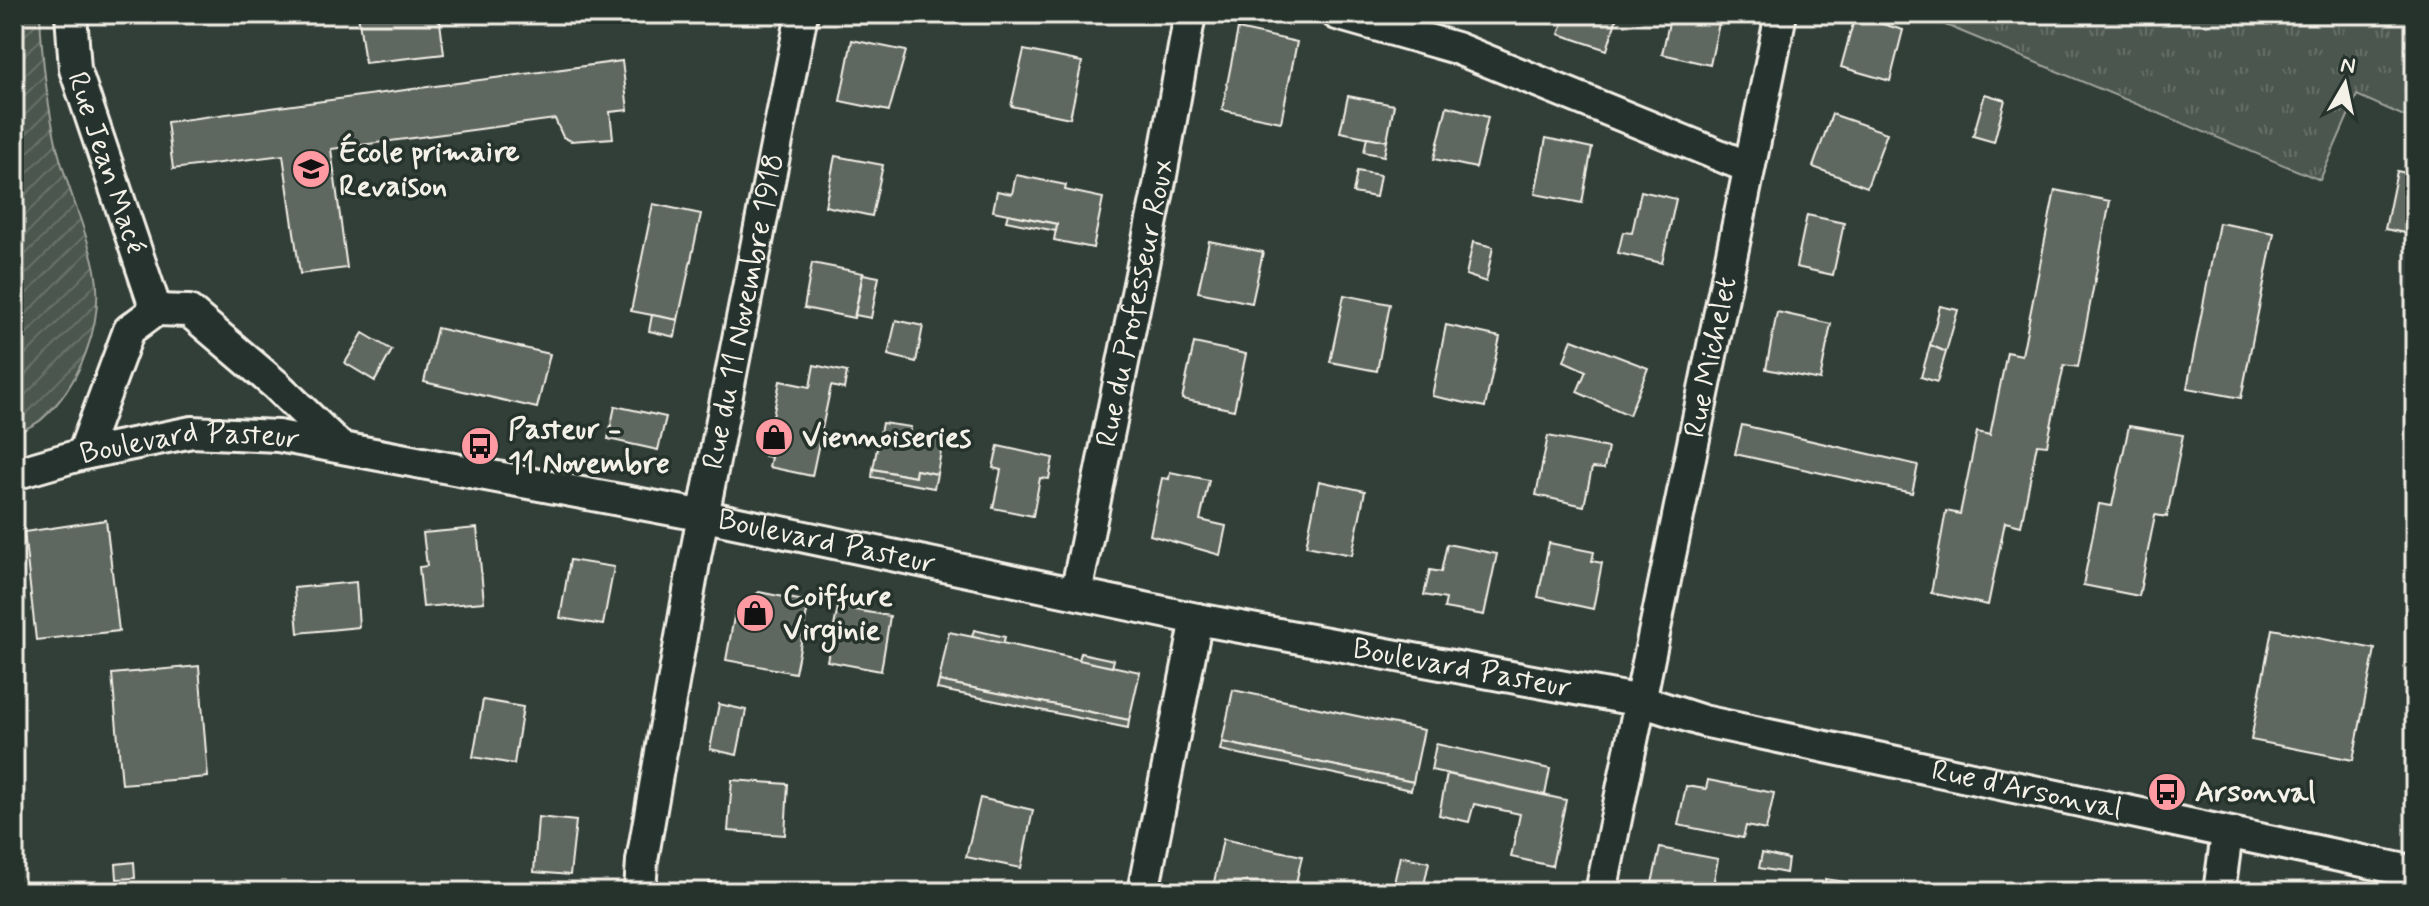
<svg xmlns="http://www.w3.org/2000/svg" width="2429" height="906" font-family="Mynerve,sans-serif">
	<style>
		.grass { fill: url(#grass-tufts); stroke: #a0a49c; stroke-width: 2 }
		.garden { fill: url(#garden-furrows); stroke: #a0a49c; stroke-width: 2 }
		.building { fill: #5f6861; stroke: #f4f1e8; stroke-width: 2 }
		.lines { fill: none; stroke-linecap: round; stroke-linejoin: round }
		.street-casing { stroke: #f4f1e8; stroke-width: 36 }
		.street { stroke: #26332d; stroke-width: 30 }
		.labels { text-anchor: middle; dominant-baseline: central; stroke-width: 7; stroke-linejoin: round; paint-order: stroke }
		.poi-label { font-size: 30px; font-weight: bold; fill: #f4f1e8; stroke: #26332d; text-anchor: start }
		.street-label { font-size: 30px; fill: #f4f1e8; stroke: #26332d }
	</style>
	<defs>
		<pattern id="grass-tufts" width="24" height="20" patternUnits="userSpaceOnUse" patternTransform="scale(2)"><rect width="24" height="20" fill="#4c564f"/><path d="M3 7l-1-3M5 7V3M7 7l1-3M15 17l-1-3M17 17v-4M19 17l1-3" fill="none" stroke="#666f68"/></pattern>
		<pattern id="garden-furrows" width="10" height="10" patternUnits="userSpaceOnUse" patternTransform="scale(2)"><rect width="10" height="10" fill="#4c564f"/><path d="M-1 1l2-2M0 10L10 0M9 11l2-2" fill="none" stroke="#666f68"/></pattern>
	</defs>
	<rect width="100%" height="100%" fill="#323e38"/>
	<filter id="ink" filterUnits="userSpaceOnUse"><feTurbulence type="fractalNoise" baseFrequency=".0125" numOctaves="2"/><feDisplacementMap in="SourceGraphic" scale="16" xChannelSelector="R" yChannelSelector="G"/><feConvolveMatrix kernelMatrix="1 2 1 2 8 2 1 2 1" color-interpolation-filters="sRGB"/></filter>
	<g filter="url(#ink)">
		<path class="grass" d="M1919,14H2415V121L2357,95L2320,180Z"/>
		<path class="garden" d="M14,14H40C42,59 47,103 57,147C67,189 87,229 95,270C105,321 80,386 41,420C33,426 22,430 14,435Z"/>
		<g class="building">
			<path d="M358,14H439L444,54L365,63Z"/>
			<path d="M1566,14H1618L1607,50L1559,34Z"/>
			<path d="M1671,14H1721L1710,65L1662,54Z"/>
			<path d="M1855,16L1903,30L1890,81L1841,67Z"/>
			<path d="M1238,29L1297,42L1281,122L1222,110Z"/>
			<path d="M852,40L906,51L889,111L840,101Z"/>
			<path d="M1024,50L1082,62L1070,118L1011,106Z"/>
			<path d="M622,61L628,110L610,112L613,138L571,141L563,137L555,119L331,149L347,268L300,274L283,155L173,169L167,122Z"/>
			<path d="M1985,94L2005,100L1994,142L1973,136Z"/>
			<path d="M1348,96L1394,105L1387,141L1340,132Z"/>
			<path d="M1447,106L1488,117L1476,168L1434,159Z"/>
			<path d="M1832,114L1887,133L1867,187L1813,167Z"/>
			<path d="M1367,137L1387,141L1384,156L1364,152Z"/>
			<path d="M1546,138L1592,148L1582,203L1535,194Z"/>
			<path d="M835,156L883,165L872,216L825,206Z"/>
			<path d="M1357,171L1380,175L1376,197L1353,193Z"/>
			<path d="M2397,171L2415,175V235L2385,229Z"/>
			<path d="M1016,175L1066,185L1065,190L1103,198L1093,248L1054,240L1057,224L993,211L997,191L1012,194Z"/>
			<path d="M2055,190L2110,201L2078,367L2064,365L2047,445L2037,444L2021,526L2005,522L1988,605L1931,593L1946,511L1960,514L1977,432L1990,435L2007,352L2022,355Z"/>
			<path d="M1641,191L1676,199L1662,263L1618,253L1623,232L1632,233Z"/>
			<path d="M653,204L701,214L678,320L631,311Z"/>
			<path d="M1008,214L1057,224L1056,231L1006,221Z"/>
			<path d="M1807,215L1844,223L1833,275L1796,267Z"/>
			<path d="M2219,223L2274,233L2241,398L2187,388Z"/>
			<path d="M1209,241L1263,252L1252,303L1198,292Z"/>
			<path d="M1473,242L1493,247L1486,282L1466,275Z"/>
			<path d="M812,263L863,273L854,318L804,308Z"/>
			<path d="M863,274L879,277L871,318L855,315Z"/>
			<path d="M1344,295L1390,304L1377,371L1330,362Z"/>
			<path d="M1940,306L1958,310L1946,352L1930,345Z"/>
			<path d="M1777,312L1831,324L1820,380L1766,369Z"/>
			<path d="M652,315L678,320L675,337L649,331Z"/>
			<path d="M896,320L923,326L916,362L888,355Z"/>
			<path d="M1446,325L1500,337L1485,407L1432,396Z"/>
			<path d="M437,328L550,354L537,408L424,382Z"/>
			<path d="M363,333L392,350L375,381L345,363Z"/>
			<path d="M1572,339L1648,368L1629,415L1577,392L1586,371L1564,361Z"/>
			<path d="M1194,343L1246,354L1234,410L1182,399Z"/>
			<path d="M1930,345L1946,352L1937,382L1921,377Z"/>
			<path d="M814,365L847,372L844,389L831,386L812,476L769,467L771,457L765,456L780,381L810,387Z"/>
			<path d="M615,406L666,417L658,450L608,439Z"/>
			<path d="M882,423L911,427L910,434L943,440L937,474L916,470L915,477L873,469Z"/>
			<path d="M1742,425L1918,465L1912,493L1735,454Z"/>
			<path d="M2129,426L2183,435L2167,517L2155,515L2139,596L2083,585L2099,504L2112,506Z"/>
			<path d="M1548,436L1608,448L1604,469L1592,468L1584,506L1536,495Z"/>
			<path d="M998,446L1053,458L1049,479L1040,478L1033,516L993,508L1001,470L993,468Z"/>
			<path d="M873,469L915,477L916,470L937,474L934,488L872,477Z"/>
			<path d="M1170,472L1209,480L1200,520L1226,526L1220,555L1150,535L1162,478L1169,479Z"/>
			<path d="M1319,481L1365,491L1352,555L1306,546Z"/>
			<path d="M106,520L119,631L36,640L24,532Z"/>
			<path d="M477,528L484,602L423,607L419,567L427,566L423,533Z"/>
			<path d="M1549,543L1594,552L1592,561L1602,563L1593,609L1538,597Z"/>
			<path d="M1447,544L1497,554L1484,615L1444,608L1446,599L1424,595L1430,570L1441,572Z"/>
			<path d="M570,560L614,567L603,625L560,618Z"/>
			<path d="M356,582L359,627L298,633L294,588Z"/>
			<path d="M759,592L809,602L795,673L726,660L735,612Z"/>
			<path d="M838,607L890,616L881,671L827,661Z"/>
			<path d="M2272,629L2375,649L2353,760L2251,740Z"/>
			<path d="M974,630L1005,637L1003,644L972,637Z"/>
			<path d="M949,632L1140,672L1129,720L939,681Z"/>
			<path d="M1081,653L1114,660L1112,667L1079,660Z"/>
			<path d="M199,666L208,777L122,784L112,674Z"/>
			<path d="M939,681L1129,720L1128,728L937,689Z"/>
			<path d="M1233,690L1424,730L1413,782L1222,742Z"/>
			<path d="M483,700L523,707L514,764L473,757Z"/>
			<path d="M719,704L746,710L737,755L710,749Z"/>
			<path d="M1222,742L1413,782L1411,790L1220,750Z"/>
			<path d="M1436,744L1550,769L1545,795L1431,770Z"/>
			<path d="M1447,774L1566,800L1552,866L1511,857L1520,814L1474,804L1469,822L1439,815Z"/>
			<path d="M732,780L788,784L785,835L728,831Z"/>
			<path d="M1708,780L1774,793L1766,830L1746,826L1743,838L1678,825L1686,786L1706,789Z"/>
			<path d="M980,798L1033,810L1021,868L966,857Z"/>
			<path d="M538,817L576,821L570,875L534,872Z"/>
			<path d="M1223,839L1302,856L1294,892H1212Z"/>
			<path d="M1660,848L1718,859L1713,885L1697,882L1695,892H1650Z"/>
			<path d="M1762,853L1788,859L1786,873L1759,868Z"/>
			<path d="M1400,856L1429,862L1423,890L1394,883Z"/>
			<path d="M134,862L135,878L117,879L116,864Z"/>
			<path d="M1825,879L1915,892H1823Z"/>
			<path d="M709,882L764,884V892H708Z"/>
			<path d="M387,885L388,892H318L317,890Z"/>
		</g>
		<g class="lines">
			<g class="street-casing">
				<g id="street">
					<path id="s1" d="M71,14L75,69L156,310L129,330L83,454"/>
					<path d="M1337,14L1456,48L1748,167"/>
					<path d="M156,310L189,311L276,385L339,446"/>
					<path id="s2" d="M14,474L83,454L192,432L278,436L705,516L1197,619L1641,701L1703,721L2415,872"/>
					<path id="s3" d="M1076,593L1160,181L1190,14"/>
					<path id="s4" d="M640,892L642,861L695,557L802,14"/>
					<path d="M1143,892L1197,619"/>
					<path id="s5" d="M1601,892L1781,14"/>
					<path d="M2219,892L2227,834"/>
				</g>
			</g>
			<use href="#street" class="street"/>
		</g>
	</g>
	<defs>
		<g id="school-disc" transform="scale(2)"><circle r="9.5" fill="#ff9aa2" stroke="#26332d"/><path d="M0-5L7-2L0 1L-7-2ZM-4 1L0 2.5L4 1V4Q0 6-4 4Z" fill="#111"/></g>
		<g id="shop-disc" transform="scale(2)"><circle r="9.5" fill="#ff9aa2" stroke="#26332d"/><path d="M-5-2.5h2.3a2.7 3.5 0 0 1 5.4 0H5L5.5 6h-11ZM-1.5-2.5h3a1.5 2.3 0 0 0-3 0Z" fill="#111"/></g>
		<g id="bus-disc" transform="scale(2)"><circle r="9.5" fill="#ff9aa2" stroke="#26332d"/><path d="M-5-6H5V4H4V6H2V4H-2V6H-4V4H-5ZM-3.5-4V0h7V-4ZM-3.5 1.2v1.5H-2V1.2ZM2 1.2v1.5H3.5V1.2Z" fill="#111"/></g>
	</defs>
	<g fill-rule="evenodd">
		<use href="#school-disc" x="311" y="169"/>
		<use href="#shop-disc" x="774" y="437"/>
		<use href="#bus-disc" x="480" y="446"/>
		<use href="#shop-disc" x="755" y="613"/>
		<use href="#bus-disc" x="2167" y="792"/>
	</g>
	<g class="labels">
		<g class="poi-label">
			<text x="339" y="152">École primaire<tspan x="339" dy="34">Revaison</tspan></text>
			<text x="508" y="429">Pasteur -<tspan x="508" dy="34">11 Novembre</tspan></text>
			<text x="802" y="437">Viennoiseries</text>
			<text x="783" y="596">Coiffure<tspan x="783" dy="34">Virginie</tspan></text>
			<text x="2195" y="792">Arsonval</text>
		</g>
		<g class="street-label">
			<text stroke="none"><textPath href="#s1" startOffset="154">Rue Jean Macé</textPath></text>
			<text stroke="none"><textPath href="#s3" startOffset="296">Rue du Professeur Roux</textPath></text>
			<text stroke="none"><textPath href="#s4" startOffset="590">Rue du 11 Novembre 1918</textPath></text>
			<text stroke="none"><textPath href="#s5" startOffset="546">Rue Michelet</textPath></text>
			<text stroke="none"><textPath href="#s2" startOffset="180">Boulevard Pasteur</textPath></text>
			<text stroke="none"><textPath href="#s2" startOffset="828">Boulevard Pasteur</textPath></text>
			<text stroke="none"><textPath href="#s2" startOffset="1476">Boulevard Pasteur</textPath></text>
			<text stroke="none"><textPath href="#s2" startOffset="2054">Rue d'Arsonval</textPath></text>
		</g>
	</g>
	<rect width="2429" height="906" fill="none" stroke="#26332d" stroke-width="48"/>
	<rect x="24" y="24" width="2381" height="858" fill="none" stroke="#f4f1e8" stroke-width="3" filter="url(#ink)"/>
	<g transform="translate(2345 84) rotate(9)" stroke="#26332d" stroke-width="6" paint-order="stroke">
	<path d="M0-6L14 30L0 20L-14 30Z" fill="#f4f1e8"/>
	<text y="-12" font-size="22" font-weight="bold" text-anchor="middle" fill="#f4f1e8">N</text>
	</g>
</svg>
